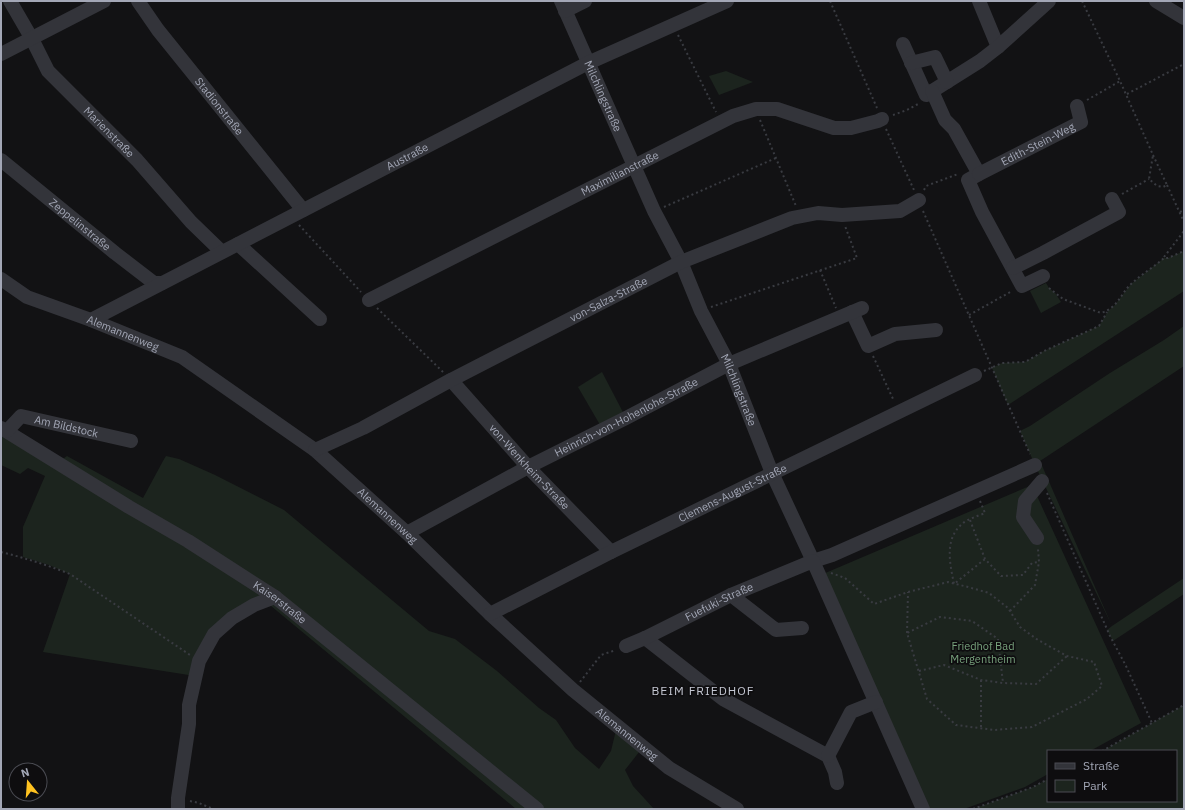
<svg xmlns="http://www.w3.org/2000/svg" width="1185" height="810" font-family="'IBM Plex Sans',sans-serif">
	<style>
		.green { fill: #1c241e }
		.lines { fill: none; stroke-linecap: round; stroke-linejoin: round }
		.path { stroke: #393b41; stroke-width: 2; stroke-dasharray: 2 3; stroke-linecap: butt }
		.minor { stroke: #33343a; stroke-width: 14 }
		.labels { text-anchor: middle; dominant-baseline: central; stroke-width: 3.5; stroke-linejoin: round; paint-order: stroke }
		.street-label { font-size: 11px; fill: #a3a7b6; stroke: #0e0d0f }
		.park-label { font-size: 11px; fill: #78a27d; stroke: #0e0d0f }
		.neighbourhood-label { font-size: 12px; letter-spacing: 1px; fill: #c4c7d2; stroke: #0e0d0f }
	</style>
	<rect width="100%" height="100%" fill="#121214"/>
	<g class="green">
		<path d="M726,71L753,82L719,95L709,76Z"/>
		<path d="M1184,251V291L1008,405L992,368L1002,363L1025,362L1044,351L1099,326L1108,311L1114,306L1131,284L1164,258H1168Z"/>
		<path d="M1046,283L1049,288L1055,293L1061,302L1041,313L1030,291Z"/>
		<path d="M1184,326V366L1040,461L1112,626L1184,578V594L1113,641L1107,630L1112,626L1035,465L1020,431L1030,426L1110,373L1164,340Z"/>
		<path d="M602,372L626,418L603,430L578,387Z"/>
		<path d="M1,428L57,463L67,456L143,498L163,461L166,456L179,459L215,475L284,510L429,631L455,639L497,671L539,708L556,720L575,748L599,769L611,751L617,726L643,747L625,770L633,786L654,809H516L265,601L232,618L195,676L43,652L70,574L49,565L23,557V527L45,476L28,468L20,474L1,465Z"/>
		<path d="M1032,485L1141,723L1090,751H1048V774L1025,787L964,809H926L823,574Z"/>
		<path d="M1184,705V809H973L1033,787L1048,779V801H1176V751H1102Z"/>
	</g>
	<g class="lines">
		<g class="path">
			<path d="M830,1L877,108"/>
			<path d="M1082,1L1120,81L1153,155"/>
			<path d="M678,35L716,112"/>
			<path d="M1127,94L1184,64"/>
			<path d="M1087,100L1120,81"/>
			<path d="M893,115L907,110L920,103"/>
			<path d="M760,120L796,206"/>
			<path d="M886,129L914,190"/>
			<path d="M1153,155L1167,185L1163,187L1157,186L1149,179Z"/>
			<path d="M1167,185L1184,222"/>
			<path d="M924,190L926,186L958,174"/>
			<path d="M1122,194L1149,179"/>
			<path d="M664,207L776,158"/>
			<path d="M923,211L1030,454"/>
			<path d="M1180,212L1184,210"/>
			<path d="M299,225L361,292"/>
			<path d="M1164,257L1184,231"/>
			<path d="M820,270L836,308"/>
			<path d="M1049,288L1063,299L1101,313C1119,307 1120,294 1132,283C1142,274 1154,267 1164,258H1168L1184,251"/>
			<path d="M711,307L857,258L845,226"/>
			<path d="M377,308L443,372"/>
			<path d="M969,315L1012,291"/>
			<path d="M873,356L894,401"/>
			<path d="M984,371L1002,363L1025,362L1044,351L1099,326L1107,312"/>
			<path d="M1047,493L1110,636L1126,666L1152,723"/>
			<path d="M980,501L985,513C978,516 967,519 962,524C944,539 950,564 954,584L985,559"/>
			<path d="M970,520L985,559L1001,576L1023,575L1032,563L1039,562"/>
			<path d="M1,552C25,558 47,565 70,574L190,655"/>
			<path d="M831,573L845,578L874,604L908,592L948,582L968,587L989,593L1008,608L1020,627L1038,640L1067,656L1094,662L1102,686L1087,699L1032,727L994,730L956,725L927,699L907,633L940,617L972,621L998,639L1003,683"/>
			<path d="M1010,611L1035,585L1039,562L1038,549"/>
			<path d="M907,633L908,592"/>
			<path d="M919,671L944,665L981,680L1003,683L1036,684L1067,656"/>
			<path d="M981,680V728"/>
			<path d="M580,682L601,655L616,650"/>
			<path d="M1102,751L1184,705"/>
			<path d="M190,801L199,803L213,809"/>
			<path d="M973,809L1033,787L1048,779"/>
		</g>
		<g class="minor">
			<path id="s1" d="M10,1L32,39L48,71L137,160L191,222L222,252"/>
			<path id="s2" d="M138,1L158,30L303,210"/>
			<path id="s3" d="M561,1L654,211L681,262L701,311L729,364L772,473L813,561L832,555L1035,465"/>
			<path d="M979,1L998,47"/>
			<path d="M1156,1L1184,18"/>
			<path d="M565,11L585,1"/>
			<path d="M903,44L926,95L980,61L998,47L1049,1"/>
			<path d="M1,54L104,1"/>
			<path d="M911,63L935,57L947,82"/>
			<path d="M932,91L945,120L954,129L979,174L968,180L982,212L1022,286L1043,276"/>
			<path id="s4" d="M1,160L115,253L154,283H162"/>
			<path id="s5" d="M979,174L1081,122L1077,106"/>
			<path d="M238,244L320,319"/>
			<path d="M1013,268L1043,253L1119,212L1112,199"/>
			<path id="s6" d="M1,279L27,297L91,320L182,357L315,450L407,533L490,614L573,690L669,768L737,809"/>
			<path id="s7" d="M369,300L733,116L756,109H777L834,128H851L878,121L882,119"/>
			<path d="M852,312L868,346L895,334L936,330"/>
			<path id="s8" d="M91,320L588,63L727,1"/>
			<path id="s9" d="M451,380L528,467L611,552"/>
			<path id="s10" d="M1,428L129,507L188,541L275,597L537,809"/>
			<path id="s11" d="M7,431L21,416L131,441"/>
			<path id="s12" d="M315,450L363,428L451,380L681,262L792,218L818,213L842,215L900,211L919,200"/>
			<path id="s13" d="M407,533L528,467L626,418L729,364L862,308"/>
			<path d="M1037,538L1023,517L1025,501L1042,481"/>
			<path d="M731,595L776,630L802,628"/>
			<path id="s14" d="M490,614L611,552L975,375"/>
			<path d="M645,638L723,699L828,756L835,772L837,783"/>
			<path id="s15" d="M626,646L645,638L731,595L813,561L923,809"/>
			<path d="M828,756L851,712L876,702"/>
			<path d="M178,809V798L189,724V705L199,661L214,634L232,618L254,605L275,597"/>
		</g>
	</g>
	<g class="labels">
		<g class="street-label">
			<text stroke="none"><textPath href="#s3" startOffset="104">Milchlingstraße</textPath></text>
			<text stroke="none"><textPath href="#s2" startOffset="133">Stadionstraße</textPath></text>
			<text stroke="none"><textPath href="#s1" startOffset="166">Marienstraße</textPath></text>
			<text stroke="none"><textPath href="#s5" startOffset="66">Edith-Stein-Weg</textPath></text>
			<text stroke="none"><textPath href="#s8" startOffset="356">Austraße</textPath></text>
			<text stroke="none"><textPath href="#s7" startOffset="281">Maximilianstraße</textPath></text>
			<text stroke="none"><textPath href="#s4" startOffset="102">Zeppelinstraße</textPath></text>
			<text stroke="none"><textPath href="#s12" startOffset="330">von-Salza-Straße</textPath></text>
			<text stroke="none"><textPath href="#s6" startOffset="134">Alemannenweg</textPath></text>
			<text stroke="none"><textPath href="#s3" startOffset="428">Milchlingstraße</textPath></text>
			<text stroke="none"><textPath href="#s13" startOffset="248">Heinrich-von-Hohenlohe-Straße</textPath></text>
			<text stroke="none"><textPath href="#s11" startOffset="67">Am Bildstock</textPath></text>
			<text stroke="none"><textPath href="#s9" startOffset="117">von-Wenkheim-Straße</textPath></text>
			<text stroke="none"><textPath href="#s14" startOffset="271">Clemens-August-Straße</textPath></text>
			<text stroke="none"><textPath href="#s6" startOffset="458">Alemannenweg</textPath></text>
			<text stroke="none"><textPath href="#s15" startOffset="103">Fuefuki-Straße</textPath></text>
			<text stroke="none"><textPath href="#s10" startOffset="329">Kaiserstraße</textPath></text>
			<text stroke="none"><textPath href="#s6" startOffset="782">Alemannenweg</textPath></text>
		</g>
		<g class="park-label">
			<text x="983" y="646">Friedhof Bad<tspan x="983" dy="13">Mergentheim</tspan></text>
		</g>
		<g class="neighbourhood-label">
			<text x="703" y="690">BEIM FRIEDHOF</text>
		</g>
	</g>
	<rect width="1185" height="810" fill="none" stroke="#a3a7b6" stroke-width="4"/>
	<rect x="1047" y="750" width="130" height="52" fill="#0e0d0f" stroke="#4a4b52"/>
	<rect x="1055" y="763" width="20" height="6" fill="#33343a" stroke="#4a4b52"/>
	<text x="1083" y="770" font-size="12" fill="#a3a7b6">Straße</text>
	<rect x="1055" y="780" width="20" height="12" fill="#1c241e" stroke="#4a4b52"/>
	<text x="1083" y="790" font-size="12" fill="#a3a7b6">Park</text>
	<g transform="translate(28 782) rotate(343)"><circle r="19" fill="#0e0d0f" stroke="#4a4b52"/>
	<path d="M0-3L7 15L0 10L-7 15Z" fill="#ffc220"/>
	<text y="-6" font-size="11" font-weight="bold" text-anchor="middle" fill="#a3a7b6">N</text>
	</g>
</svg>
